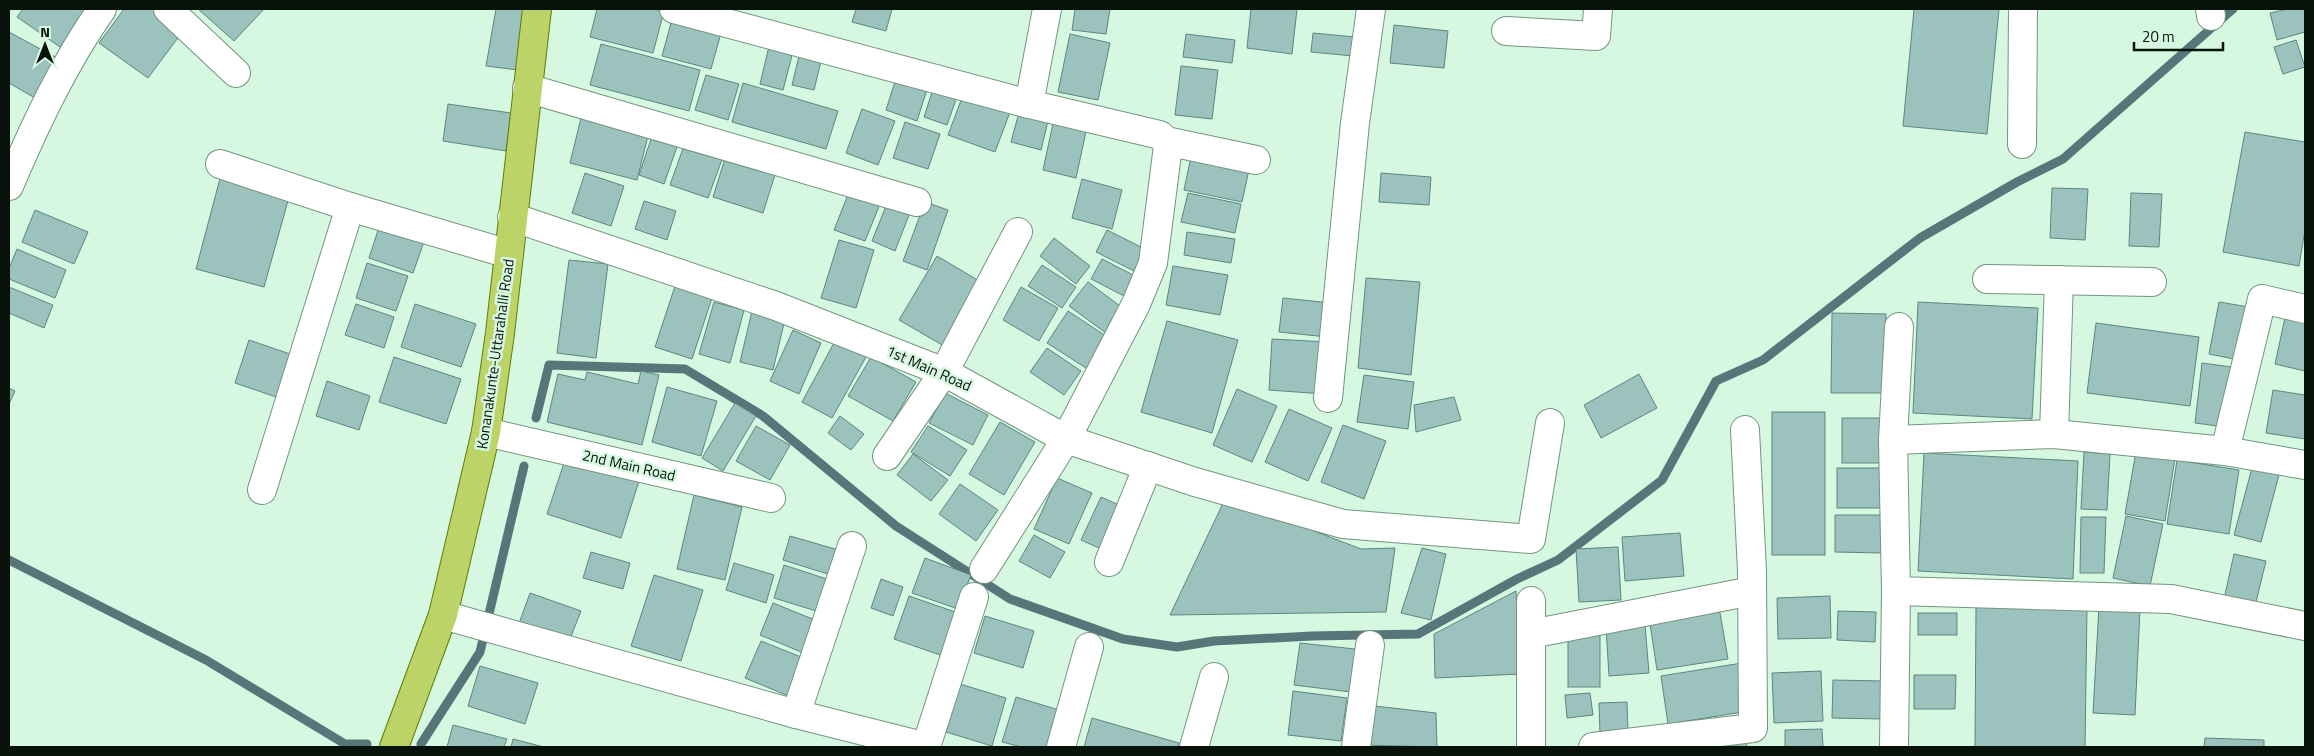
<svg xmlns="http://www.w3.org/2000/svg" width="2314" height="756" font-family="'Titillium Web',sans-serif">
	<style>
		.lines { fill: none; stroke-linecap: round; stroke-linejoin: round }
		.stream { stroke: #587579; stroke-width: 9 }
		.building { fill: #9bc2bd; stroke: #5d8681 }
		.minor-casing { stroke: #75947f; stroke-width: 30 }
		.major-casing { stroke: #5f7d06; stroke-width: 30 }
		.minor { stroke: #fff; stroke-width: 28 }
		.major { stroke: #bcd368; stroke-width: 28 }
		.labels { text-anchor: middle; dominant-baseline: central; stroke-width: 5; stroke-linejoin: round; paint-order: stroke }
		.street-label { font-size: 15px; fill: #06120a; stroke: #d6f8e0 }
	</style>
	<rect width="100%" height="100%" fill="#d6f8e0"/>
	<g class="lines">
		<g class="stream">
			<path d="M536,418L549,365L685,369L763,416L896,526L1010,599L1123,639L1177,647L1214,641L1312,636L1418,634L1517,579L1558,560L1662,480L1716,381L1763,360L1920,238L2017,182L2063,159L2233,9"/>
			<path d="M9,560L206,660L345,744H367"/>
			<path d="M421,744L480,652L524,466"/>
		</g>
	</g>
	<g class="building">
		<path d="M23,9H88L60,47L17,17Z"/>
		<path d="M124,9H161L186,27L148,78L99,43Z"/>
		<path d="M198,9H264L234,41Z"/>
		<path d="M496,9H528L518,70L486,66Z"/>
		<path d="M597,9H653L664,11L653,53L590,37Z"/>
		<path d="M856,9H892L886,31L852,22Z"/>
		<path d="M1075,9H1110L1106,34L1072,30Z"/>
		<path d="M1251,9H1297L1292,54L1247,48Z"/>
		<path d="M1914,9H1999L1987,134L1903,126Z"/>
		<path d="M2288,9H2305V32L2277,40L2270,13Z"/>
		<path d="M674,12L723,26L711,69L662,56Z"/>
		<path d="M1394,25L1448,31L1444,68L1390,63Z"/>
		<path d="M9,32L57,58L35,98L9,83Z"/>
		<path d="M1313,33L1355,37L1353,56L1311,52Z"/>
		<path d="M1070,34L1110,43L1098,100L1058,92Z"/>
		<path d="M1186,34L1235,40L1232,63L1183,57Z"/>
		<path d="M771,38L795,44L783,90L760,84Z"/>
		<path d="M2296,40L2305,67L2283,74L2274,47Z"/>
		<path d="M601,44L700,70L689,111L590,85Z"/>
		<path d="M801,48L823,53L814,90L792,85Z"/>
		<path d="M1181,66L1218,70L1212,119L1175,115Z"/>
		<path d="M898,72L929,83L917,121L886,110Z"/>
		<path d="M706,75L739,84L728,120L695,110Z"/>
		<path d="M743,83L838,111L826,149L732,122Z"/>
		<path d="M934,86L958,94L947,125L924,117Z"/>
		<path d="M963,95L1010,112L995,152L948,135Z"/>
		<path d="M448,104L511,113L506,151L443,141Z"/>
		<path d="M1021,105L1050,113L1041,150L1011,142Z"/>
		<path d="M862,109L895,121L878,165L846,153Z"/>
		<path d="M582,114L649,132L637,180L570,163Z"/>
		<path d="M1054,119L1087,127L1076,178L1043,170Z"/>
		<path d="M905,122L940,134L928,169L893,158Z"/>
		<path d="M2245,132L2305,142V230L2299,266L2223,252Z"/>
		<path d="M653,133L679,141L664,184L639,175Z"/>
		<path d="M686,140L724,154L708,198L670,185Z"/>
		<path d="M727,152L777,168L763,213L713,197Z"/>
		<path d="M1192,152L1250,165L1242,202L1184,190Z"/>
		<path d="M222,171L291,190L264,287L196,269Z"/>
		<path d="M585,173L624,186L611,226L572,213Z"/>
		<path d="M1381,173L1431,177L1429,205L1379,202Z"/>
		<path d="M1082,179L1122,190L1112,229L1072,218Z"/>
		<path d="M851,187L882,199L865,241L834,230Z"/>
		<path d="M2052,188L2088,189L2085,240L2050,238Z"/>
		<path d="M1188,193L1241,204L1235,233L1181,222Z"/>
		<path d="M2131,193L2162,194L2159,247L2129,246Z"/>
		<path d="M644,201L676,211L667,240L635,229Z"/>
		<path d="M888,201L911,210L895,251L872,241Z"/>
		<path d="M925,202L948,210L927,270L903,261Z"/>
		<path d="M35,210L88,232L74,264L22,242Z"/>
		<path d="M382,218L427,233L413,273L369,258Z"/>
		<path d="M1107,230L1149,251L1138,273L1096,252Z"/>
		<path d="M1187,232L1235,239L1231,263L1184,255Z"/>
		<path d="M1054,238L1090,266L1076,284L1040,256Z"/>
		<path d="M839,240L874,250L856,308L821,298Z"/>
		<path d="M17,249L66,270L55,298L9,279V268Z"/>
		<path d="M937,256L981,282L944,346L899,320Z"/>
		<path d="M1102,259L1139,278L1128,298L1091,279Z"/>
		<path d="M569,260L608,264L596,358L557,353Z"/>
		<path d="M367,263L408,276L396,311L356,298Z"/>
		<path d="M1042,265L1076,287L1062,308L1028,286Z"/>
		<path d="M1173,266L1228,275L1220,315L1166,305Z"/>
		<path d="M1366,278L1420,282L1411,375L1358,368Z"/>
		<path d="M1088,282L1128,312L1110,336L1069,306Z"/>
		<path d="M676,283L713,295L692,359L655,347Z"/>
		<path d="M9,287L53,305L44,328L9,313Z"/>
		<path d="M1021,287L1058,308L1039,341L1003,320Z"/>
		<path d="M1283,298L1331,303L1327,337L1279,332Z"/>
		<path d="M714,302L744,310L730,363L699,354Z"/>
		<path d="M1918,302L2038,308L2032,419L1913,413Z"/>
		<path d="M2219,302L2249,307L2239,360L2209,354Z"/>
		<path d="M356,304L394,317L384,348L345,335Z"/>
		<path d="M415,304L476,324L461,367L401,347Z"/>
		<path d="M752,311L785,319L773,370L740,362Z"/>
		<path d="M1068,311L1109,338L1089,370L1047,343Z"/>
		<path d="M1832,313L1886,314L1885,393H1831Z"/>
		<path d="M2286,313L2305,317V371L2275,364Z"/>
		<path d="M1167,321L1238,340L1212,433L1141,412Z"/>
		<path d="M2096,323L2199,337L2190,406L2087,393Z"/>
		<path d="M793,330L821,343L799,394L770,381Z"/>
		<path d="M1272,339L1328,342L1324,394L1269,390Z"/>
		<path d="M249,340L296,356L282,399L235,383Z"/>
		<path d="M835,341L866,357L832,418L802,402Z"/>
		<path d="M1047,348L1081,371L1064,395L1030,372Z"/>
		<path d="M394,357L461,379L446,424L379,402Z"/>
		<path d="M871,357L916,382L893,421L848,396Z"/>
		<path d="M2202,363L2232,367L2225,427L2195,423Z"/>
		<path d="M641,371L659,375L642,445L547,422L558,374L585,380L587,372L638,384Z"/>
		<path d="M1639,374L1657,408L1601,438L1584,405Z"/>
		<path d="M1364,375L1414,382L1408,429L1357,422Z"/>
		<path d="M327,381L370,396L359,430L316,416Z"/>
		<path d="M667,387L717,401L701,456L652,442Z"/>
		<path d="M9,388L15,391L9,404Z"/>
		<path d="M1237,389L1277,406L1252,462L1213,445Z"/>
		<path d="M2273,390L2305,395V439L2266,433Z"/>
		<path d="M945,393L988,415L973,445L929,423Z"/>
		<path d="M1454,397L1461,420L1416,432L1414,405Z"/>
		<path d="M735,403L756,416L723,471L702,458Z"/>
		<path d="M1289,409L1332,428L1308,481L1265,462Z"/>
		<rect x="1772" y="412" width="53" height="143"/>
		<path d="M840,416L864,434L851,450L828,433Z"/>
		<rect x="1842" y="418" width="42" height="45"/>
		<path d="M1000,422L1035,442L1004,495L969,474Z"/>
		<path d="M1343,425L1386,441L1364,499L1321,482Z"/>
		<path d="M756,426L790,445L770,480L736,461Z"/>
		<path d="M928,426L967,450L950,476L911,452Z"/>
		<path d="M2137,446L2176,452L2165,521L2125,514Z"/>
		<path d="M2084,452L2110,454L2107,510L2081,509Z"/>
		<path d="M1924,453L2078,461L2073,579L1918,571Z"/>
		<path d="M913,454L948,480L931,501L897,475Z"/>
		<path d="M566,457L639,481L621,538L547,514Z"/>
		<path d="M2177,460L2239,470L2229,534L2167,524Z"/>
		<rect x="1837" y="468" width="47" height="40"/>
		<path d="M2252,468L2279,475L2261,542L2234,535Z"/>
		<path d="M1057,478L1092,493L1069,544L1034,529Z"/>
		<path d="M960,484L998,510L976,541L939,514Z"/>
		<path d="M694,495L742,507L725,580L677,569Z"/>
		<path d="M1101,497L1128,509L1108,552L1081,540Z"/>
		<path d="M1226,497L1361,549L1395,548L1386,612L1170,615Z"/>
		<path d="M1835,515H1882V553L1835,552Z"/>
		<path d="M2126,516L2163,524L2150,586L2113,578Z"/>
		<path d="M2081,517H2106L2104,573H2080Z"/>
		<path d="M1680,533L1684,576L1625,581L1622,537Z"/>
		<path d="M1034,535L1065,552L1050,578L1019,561Z"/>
		<path d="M790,536L842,551L834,576L783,560Z"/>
		<path d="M1618,547L1621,600L1579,602L1576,549Z"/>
		<path d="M1422,548L1446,554L1431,620L1401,613Z"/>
		<path d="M591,552L630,563L623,589L583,578Z"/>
		<path d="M2234,554L2266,561L2255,606L2224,599Z"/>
		<path d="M925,558L971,575L958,609L912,593Z"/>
		<path d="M734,563L774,575L766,603L726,590Z"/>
		<path d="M784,565L836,582L826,614L774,598Z"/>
		<path d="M654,575L703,590L681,661L631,646Z"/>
		<path d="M881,579L903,587L893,616L871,608Z"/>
		<path d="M1516,591L1520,674L1435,678L1434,634Z"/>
		<path d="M530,593L581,611L568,644L518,626Z"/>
		<path d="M909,596L961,614L946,657L894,639Z"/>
		<path d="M1830,596L1831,638L1778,639L1777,598Z"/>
		<path d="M773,603L825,624L811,656L760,635Z"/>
		<path d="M2099,606L2140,609L2135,715L2093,713Z"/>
		<path d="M1719,607L1728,659L1657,670L1649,617Z"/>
		<path d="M1976,607L2087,608L2085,747H1975Z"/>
		<path d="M1838,611L1876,612L1875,642L1837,640Z"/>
		<rect x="1918" y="613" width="39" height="22"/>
		<path d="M985,616L1034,631L1023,668L974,653Z"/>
		<path d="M1645,625L1649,673L1609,676L1606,627Z"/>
		<rect x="1568" y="634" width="32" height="53"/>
		<path d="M761,641L806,659L791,697L745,678Z"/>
		<path d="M1300,643L1364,650L1359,693L1294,685Z"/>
		<path d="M1742,663L1749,711L1668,724L1661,676Z"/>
		<path d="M480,666L538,683L525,724L468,706Z"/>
		<path d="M1821,671L1823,721L1774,723L1772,673Z"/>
		<path d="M1914,675H1956L1955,709H1914Z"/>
		<path d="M1833,680L1883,681L1882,719L1832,718Z"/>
		<path d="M960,684L1006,698L992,746L946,732Z"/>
		<path d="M1293,691L1347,698L1341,741L1288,735Z"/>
		<path d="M1590,693L1593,715L1567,718L1565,695Z"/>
		<path d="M1016,697L1069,713L1059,747H1022L1002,742Z"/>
		<path d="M1627,702L1628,733L1600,734L1599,703Z"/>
		<path d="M1366,705L1436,713L1437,747L1362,745Z"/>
		<path d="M1092,718L1179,743L1178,747H1084Z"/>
		<path d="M453,725L507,739L504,747H447Z"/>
		<path d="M1822,729L1823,747H1785V730Z"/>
		<path d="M1746,738L1747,747H1702Z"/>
		<path d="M2205,738L2264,740V747H2204Z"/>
		<path d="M513,739L544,747H511Z"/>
	</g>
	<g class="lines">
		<g class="minor-casing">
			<g id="minor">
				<path d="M168,9L236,73"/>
				<path d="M674,9L1029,104L1160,135L1166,141L1256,160"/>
				<path d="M2210,9L2211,16"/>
				<path d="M1506,31L1596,36L1598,9"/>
				<path d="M527,88L917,202"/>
				<path d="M1029,104L1047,9"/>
				<path d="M2022,144L2023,9"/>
				<path d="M220,164L350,207"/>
				<path d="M9,186C35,125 64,63 102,9"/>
				<path d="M512,217L776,306L944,372L1066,439L1195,482L1343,524L1531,539L1550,423"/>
				<path d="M1987,279L2152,282"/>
				<path d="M2305,309L2262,299L2225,451L2305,465"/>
				<path d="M1899,327L1893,440L1896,591L2171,599L2305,626"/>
				<path d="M1328,398L1355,123L1371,9"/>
				<path d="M486,432L771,498"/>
				<path d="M2054,434L2059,280"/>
				<path d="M1893,440L2054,434L2225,451"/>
				<path d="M887,456L944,372L1018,232"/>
				<path d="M262,490L350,207L509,254"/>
				<path d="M1109,562L1148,466"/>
				<path d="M984,569L1066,439L1136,304L1153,263L1168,146L1166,141"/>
				<path d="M443,615L796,714L927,747"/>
				<path d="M1531,634L1752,591"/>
				<path d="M796,714L852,546"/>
				<path d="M926,747L974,597"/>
				<path d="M1061,747L1089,647"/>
				<path d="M1194,747L1214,677"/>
				<path d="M1356,747L1370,645"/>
				<path d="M1531,747V601"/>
				<path d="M1593,747L1753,728L1752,571L1745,430"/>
				<path d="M1894,747L1896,591"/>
			</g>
		</g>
		<g class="major-casing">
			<path id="major" d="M394,747L443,615L486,432L500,333L537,9"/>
		</g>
		<use href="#minor" class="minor"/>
		<use href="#major" class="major"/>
	</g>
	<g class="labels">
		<g class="street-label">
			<text transform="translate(495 354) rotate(-82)">Konanakunte-Uttarahalli Road</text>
			<text transform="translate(929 368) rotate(24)">1st Main Road</text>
			<text transform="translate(629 465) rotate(13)">2nd Main Road</text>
		</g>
	</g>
	<rect width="2314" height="756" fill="none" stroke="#06120a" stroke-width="20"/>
	<g transform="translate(45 45)" stroke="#d6f8e0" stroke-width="4" paint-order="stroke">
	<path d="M0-4L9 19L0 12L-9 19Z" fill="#06120a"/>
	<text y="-8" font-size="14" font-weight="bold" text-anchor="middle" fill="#06120a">N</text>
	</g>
	<path d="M2134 42v8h89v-8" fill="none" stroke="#06120a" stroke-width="2.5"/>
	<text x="2142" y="42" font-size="15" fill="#06120a" stroke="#d6f8e0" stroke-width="4" paint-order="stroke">20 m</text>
</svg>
